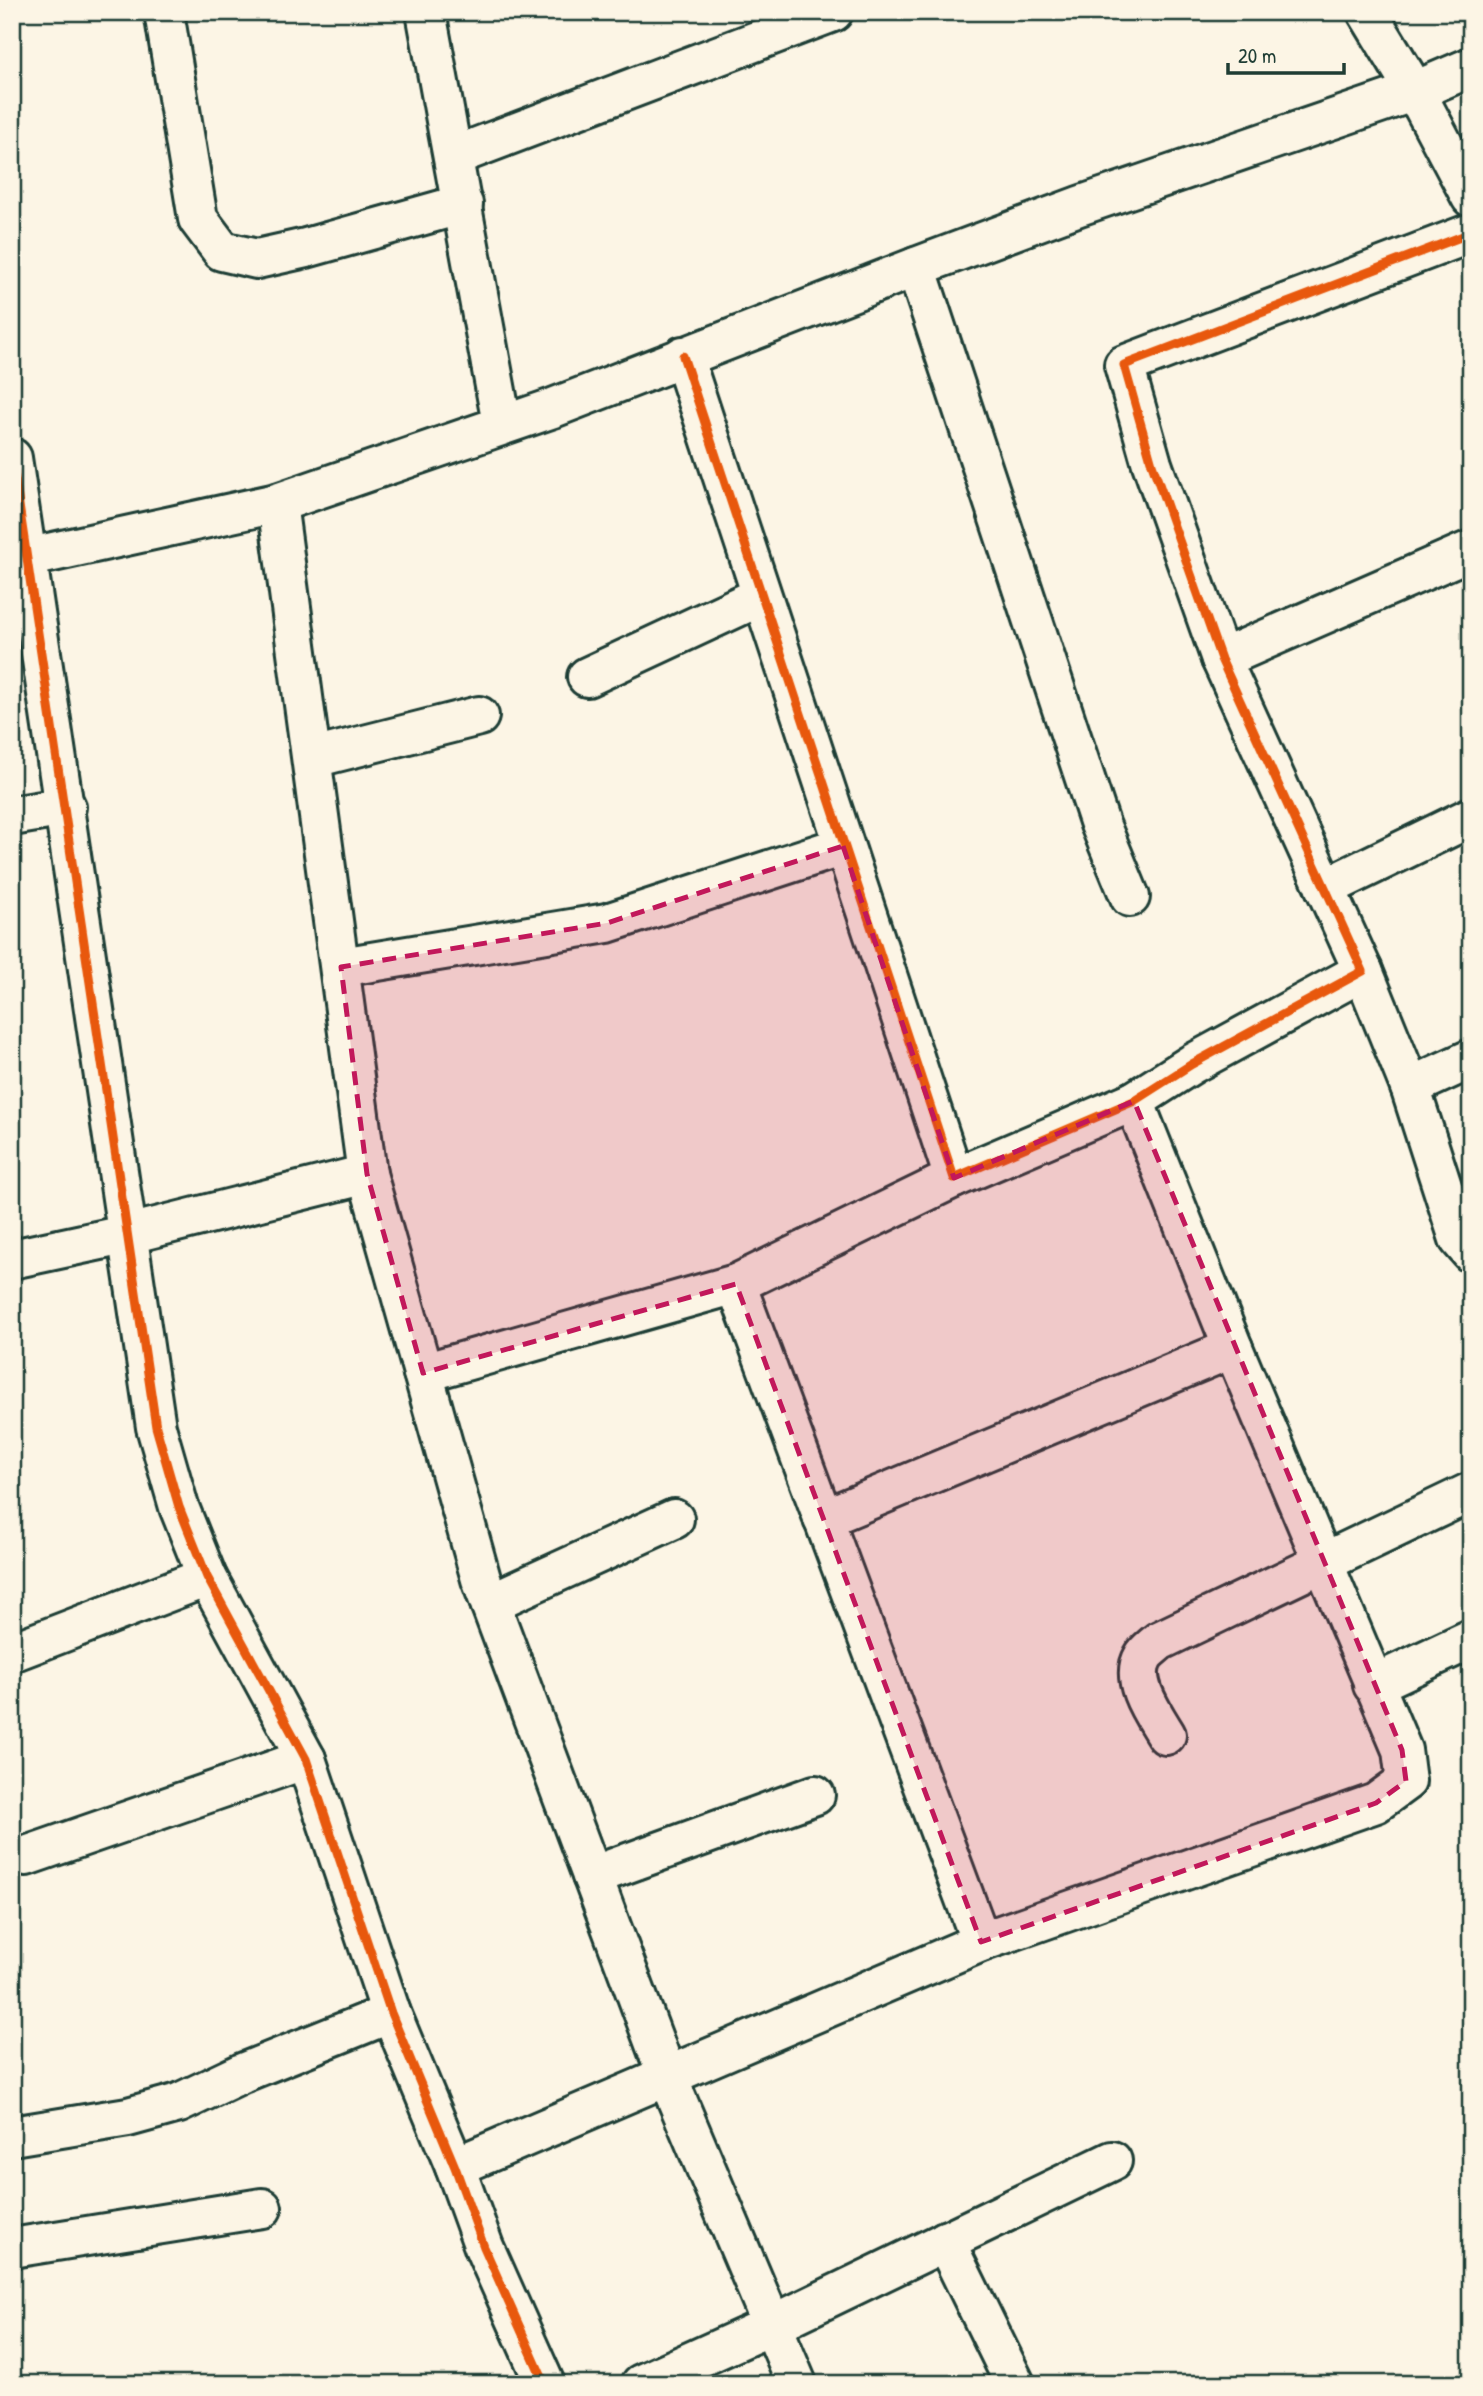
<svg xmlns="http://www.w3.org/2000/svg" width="1483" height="2396" font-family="'Patrick Hand',sans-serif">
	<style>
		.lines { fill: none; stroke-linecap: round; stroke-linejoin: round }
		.street-casing { stroke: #1f3d34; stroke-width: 44 }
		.street { stroke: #fcf5e5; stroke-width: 38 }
		.cycleway-casing { stroke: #fcf5e5; stroke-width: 13 }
		.cycleway { stroke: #e8590c; stroke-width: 9 }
		.marked { fill: #c2185b; fill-opacity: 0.2; stroke: #c2185b; stroke-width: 5; stroke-dasharray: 14 9; stroke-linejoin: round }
	</style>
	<rect width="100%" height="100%" fill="#fcf5e5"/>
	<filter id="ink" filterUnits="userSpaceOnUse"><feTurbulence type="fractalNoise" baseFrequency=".0143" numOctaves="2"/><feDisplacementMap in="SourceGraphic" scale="14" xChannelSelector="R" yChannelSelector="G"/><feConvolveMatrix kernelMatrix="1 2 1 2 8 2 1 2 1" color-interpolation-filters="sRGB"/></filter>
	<g filter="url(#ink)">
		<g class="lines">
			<g class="street-casing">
				<g id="street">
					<path d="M164,12L198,219L222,251L257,259L306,248L463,204"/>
					<path d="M426,12L502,424"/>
					<path d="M1367,12L1415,91L1471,197"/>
					<path d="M454,156L833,12"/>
					<path d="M916,267L1100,824L1130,897"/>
					<path d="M683,356L954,1178L1134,1101L1192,1064L1363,971L1221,659L1152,464L1124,365L1471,233"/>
					<path d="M12,458L156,1427L179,1507L207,1577L306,1759L391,2013L455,2167L484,2247L545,2384"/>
					<path d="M277,503L367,1174L481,1579L667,2076L797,2384"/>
					<path d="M12,561L277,503L553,408L916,267L1079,206L1415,91L1471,67"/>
					<path d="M1221,659L1471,550"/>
					<path d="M587,677L761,596"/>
					<path d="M313,758L479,716"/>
					<path d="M12,816L66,807"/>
					<path d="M1325,888L1471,817"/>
					<path d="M341,967L607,923L843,846"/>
					<path d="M1363,971L1410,1087L1471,1059"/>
					<path d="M1410,1087L1459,1239L1471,1253"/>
					<path d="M954,1178L736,1284L981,1942"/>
					<path d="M12,1259L129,1234L367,1174"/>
					<path d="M423,1373L736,1284"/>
					<path d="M823,1519L1233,1348"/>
					<path d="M490,1603L674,1519"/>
					<path d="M12,1652L207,1577"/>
					<path d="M1373,1685L1471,1639"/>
					<path d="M1166,1735C1154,1715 1129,1681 1143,1657C1146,1651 1154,1646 1159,1641L1471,1492"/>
					<path d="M26,1856L306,1759"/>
					<path d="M592,1876L815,1795"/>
					<path d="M12,2136L128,2117L179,2103L242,2073L391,2013"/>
					<path d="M455,2167L981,1942L1376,1803L1406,1781L1402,1750L1233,1348L1134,1101"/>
					<path d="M945,2241L1015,2384"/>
					<path d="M12,2248L262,2208"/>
					<path d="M641,2384L772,2325L1112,2161"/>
				</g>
			</g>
			<use href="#street" class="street"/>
			<g class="cycleway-casing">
				<g id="cycleway">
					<path d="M683,356L954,1178L1134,1101L1192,1064L1363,971L1221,659L1152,464L1124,365L1471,233"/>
					<path d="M12,458L156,1427L179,1507L207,1577L306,1759L391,2013L455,2167L484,2247L545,2384"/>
				</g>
			</g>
			<use href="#cycleway" class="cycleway"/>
		</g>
	</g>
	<path class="marked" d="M843,846L954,1178L1134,1101L1402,1750L1406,1781L1376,1803L981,1942L736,1284L423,1373L367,1174L341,967L607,923Z"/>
	<rect width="1483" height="2396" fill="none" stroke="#fcf5e5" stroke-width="42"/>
	<rect x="21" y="21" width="1441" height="2354" fill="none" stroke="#1f3d34" stroke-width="2.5" filter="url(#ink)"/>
	<path d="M1228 63v10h116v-10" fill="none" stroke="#1f3d34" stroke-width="3.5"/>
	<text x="1238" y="63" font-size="21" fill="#1f3d34" stroke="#fcf5e5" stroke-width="5" paint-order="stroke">20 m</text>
</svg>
